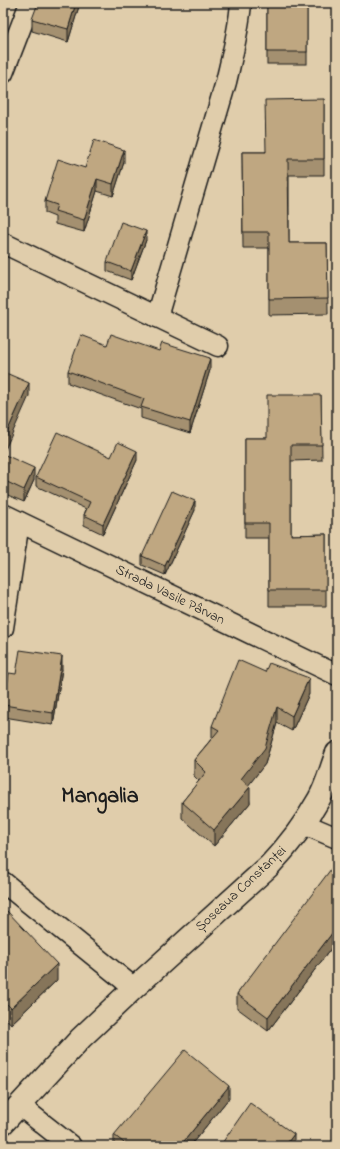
<svg xmlns="http://www.w3.org/2000/svg" width="340" height="1149" font-family="'Indie Flower',sans-serif">
	<style>
		.lines { fill: none; stroke-linecap: round; stroke-linejoin: round }
		.street-casing { stroke: #1c1c1c; stroke-width: 23 }
		.secondary-casing { stroke: #1c1c1c; stroke-width: 25 }
		.street { stroke: #e0cdab; stroke-width: 20 }
		.secondary { stroke: #e0cdab; stroke-width: 22 }
		.wall { fill: #a4906f; stroke: #1c1c1c }
		.shaded-wall { fill: #86755a; stroke: #1c1c1c }
		.building { fill: #bfa781; stroke: #1c1c1c }
		.labels { text-anchor: middle; dominant-baseline: central; stroke-width: 3; stroke-linejoin: round; paint-order: stroke }
		.street-label { font-size: 14px; fill: #1c1c1c; stroke: #e0cdab }
		.town-label { font-size: 22px; font-weight: bold; fill: #1c1c1c; stroke: #e0cdab }
	</style>
	<rect width="100%" height="100%" fill="#e0cdab"/>
	<filter id="ink" filterUnits="userSpaceOnUse"><feTurbulence type="fractalNoise" baseFrequency=".025" numOctaves="2"/><feDisplacementMap in="SourceGraphic" scale="8" xChannelSelector="R" yChannelSelector="G"/><feConvolveMatrix kernelMatrix="1 2 1 2 8 2 1 2 1" color-interpolation-filters="sRGB"/></filter>
	<g filter="url(#ink)">
		<g class="lines">
			<g class="street-casing">
				<g id="street">
					<path d="M3,73L30,3"/>
					<path d="M3,243L218,346"/>
					<path d="M157,317L226,82C232,56 239,30 241,3"/>
					<path d="M3,514L337,675"/>
					<path d="M3,628L19,522"/>
					<path d="M304,824L337,838"/>
					<path d="M3,882L134,988"/>
					<path d="M19,1105L71,1146"/>
				</g>
			</g>
			<g class="secondary-casing">
				<path id="secondary" d="M3,1123L81,1038L134,988L269,866C288,846 305,824 319,799C327,785 331,768 337,753"/>
			</g>
			<use href="#street" class="street"/>
			<use href="#secondary" class="secondary"/>
		</g>
		<g class="wall">
			<path d="M80,3L68,42L32,31V19Z"/>
			<rect x="267" y="3" width="40" height="61"/>
			<path d="M324,99V175H289V243H327L328,314L269,315V248H243L242,152H265Z"/>
			<path d="M124,162L113,196L97,191L84,232L55,224V217L45,213V201L85,168Z"/>
			<path d="M146,240L131,280L107,271V262Z"/>
			<path d="M107,345L210,370L190,433L141,418V409L68,383V371Z"/>
			<path d="M321,395L322,460L291,461V535L326,534V606H269V538H245V438H267Z"/>
			<path d="M3,454L34,480L24,502L3,493Z"/>
			<path d="M111,457L137,460L103,534L84,525V515L86,509L36,486V477Z"/>
			<path d="M195,510L165,575L142,565V556Z"/>
			<path d="M62,669L53,725L4,717V705L16,674Z"/>
			<path d="M309,694L292,731L277,723L265,764L248,785L250,803L214,846L182,818V802L199,781L194,776V760L212,738V726Z"/>
			<path d="M337,867V949L333,946L268,1031L237,1008V994Z"/>
			<path d="M3,915L57,980L11,1024L3,1015Z"/>
			<path d="M229,1098L190,1146H114V1135Z"/>
		</g>
		<g class="shaded-wall">
			<path d="M76,3H80L68,42V29Z"/>
			<path d="M124,150V162L113,196V184Z"/>
			<path d="M97,179V191L84,232V220Z"/>
			<path d="M146,231V240L131,280V271Z"/>
			<path d="M210,358V370L190,433V422Z"/>
			<path d="M29,383V396L3,454V441Z"/>
			<path d="M137,451V460L103,534V524Z"/>
			<path d="M34,468V480L24,502V490Z"/>
			<path d="M195,501V510L165,575V566Z"/>
			<path d="M5,515V528L3,534V521Z"/>
			<path d="M62,656V669L53,725V713Z"/>
			<path d="M309,678V694L292,731V716Z"/>
			<path d="M277,707V723L265,764L241,795V779Z"/>
			<path d="M250,787V803L214,846V830Z"/>
			<path d="M333,932V946L268,1031V1017Z"/>
			<path d="M57,964V980L11,1024V1008Z"/>
			<path d="M229,1086V1098L190,1146H180Z"/>
			<path d="M294,1134V1146H285Z"/>
		</g>
		<g class="building">
			<path d="M38,3H76L68,29L32,19Z"/>
			<rect x="267" y="3" width="40" height="49"/>
			<path d="M324,99V159H288L289,243H327L328,298L269,299V232H243L242,152H266L265,100Z"/>
			<path d="M94,140L124,150L113,184L97,179L84,220L55,211L57,205L45,201L58,159L85,168Z"/>
			<path d="M121,222L146,231L131,271L107,262Z"/>
			<path d="M111,334L159,351L162,343L210,358L190,422L141,407L144,399L68,371L81,335L107,345Z"/>
			<path d="M6,373L29,383L3,441V379Z"/>
			<path d="M267,395H321L322,445H291V535L326,534V590H269V523H245V438H267Z"/>
			<path d="M57,432L111,457L118,442L137,451L103,524L84,515L90,502L36,477Z"/>
			<path d="M3,454L34,468L24,490L3,480Z"/>
			<path d="M172,491L195,501L165,566L142,556Z"/>
			<path d="M3,514L5,515L3,521Z"/>
			<path d="M20,650L62,656L53,713L4,705L9,673L16,674Z"/>
			<path d="M238,660L265,672L269,663L309,678L292,716L277,707L265,748L241,779L250,787L214,830L182,802L206,772L194,760L219,730L212,726Z"/>
			<path d="M334,865L337,867V935L333,932L268,1017L237,994Z"/>
			<path d="M7,911L57,964L11,1008L3,1000V915Z"/>
			<path d="M185,1050L229,1086L180,1146H128L114,1135Z"/>
			<path d="M250,1103L294,1134L285,1146H220Z"/>
		</g>
	</g>
	<g class="labels">
		<g class="street-label">
			<text transform="translate(170 595) rotate(26)">Strada Vasile Pârvan</text>
			<text transform="translate(241 889) rotate(-43)">Șoseaua Constanței</text>
		</g>
		<g class="town-label">
			<text x="100" y="797">Mangalia</text>
		</g>
	</g>
	<rect width="340" height="1149" fill="none" stroke="#e0cdab" stroke-width="16"/>
	<rect x="8" y="8" width="324" height="1133" fill="none" stroke="#1c1c1c" stroke-width="1.5" filter="url(#ink)"/>
</svg>
